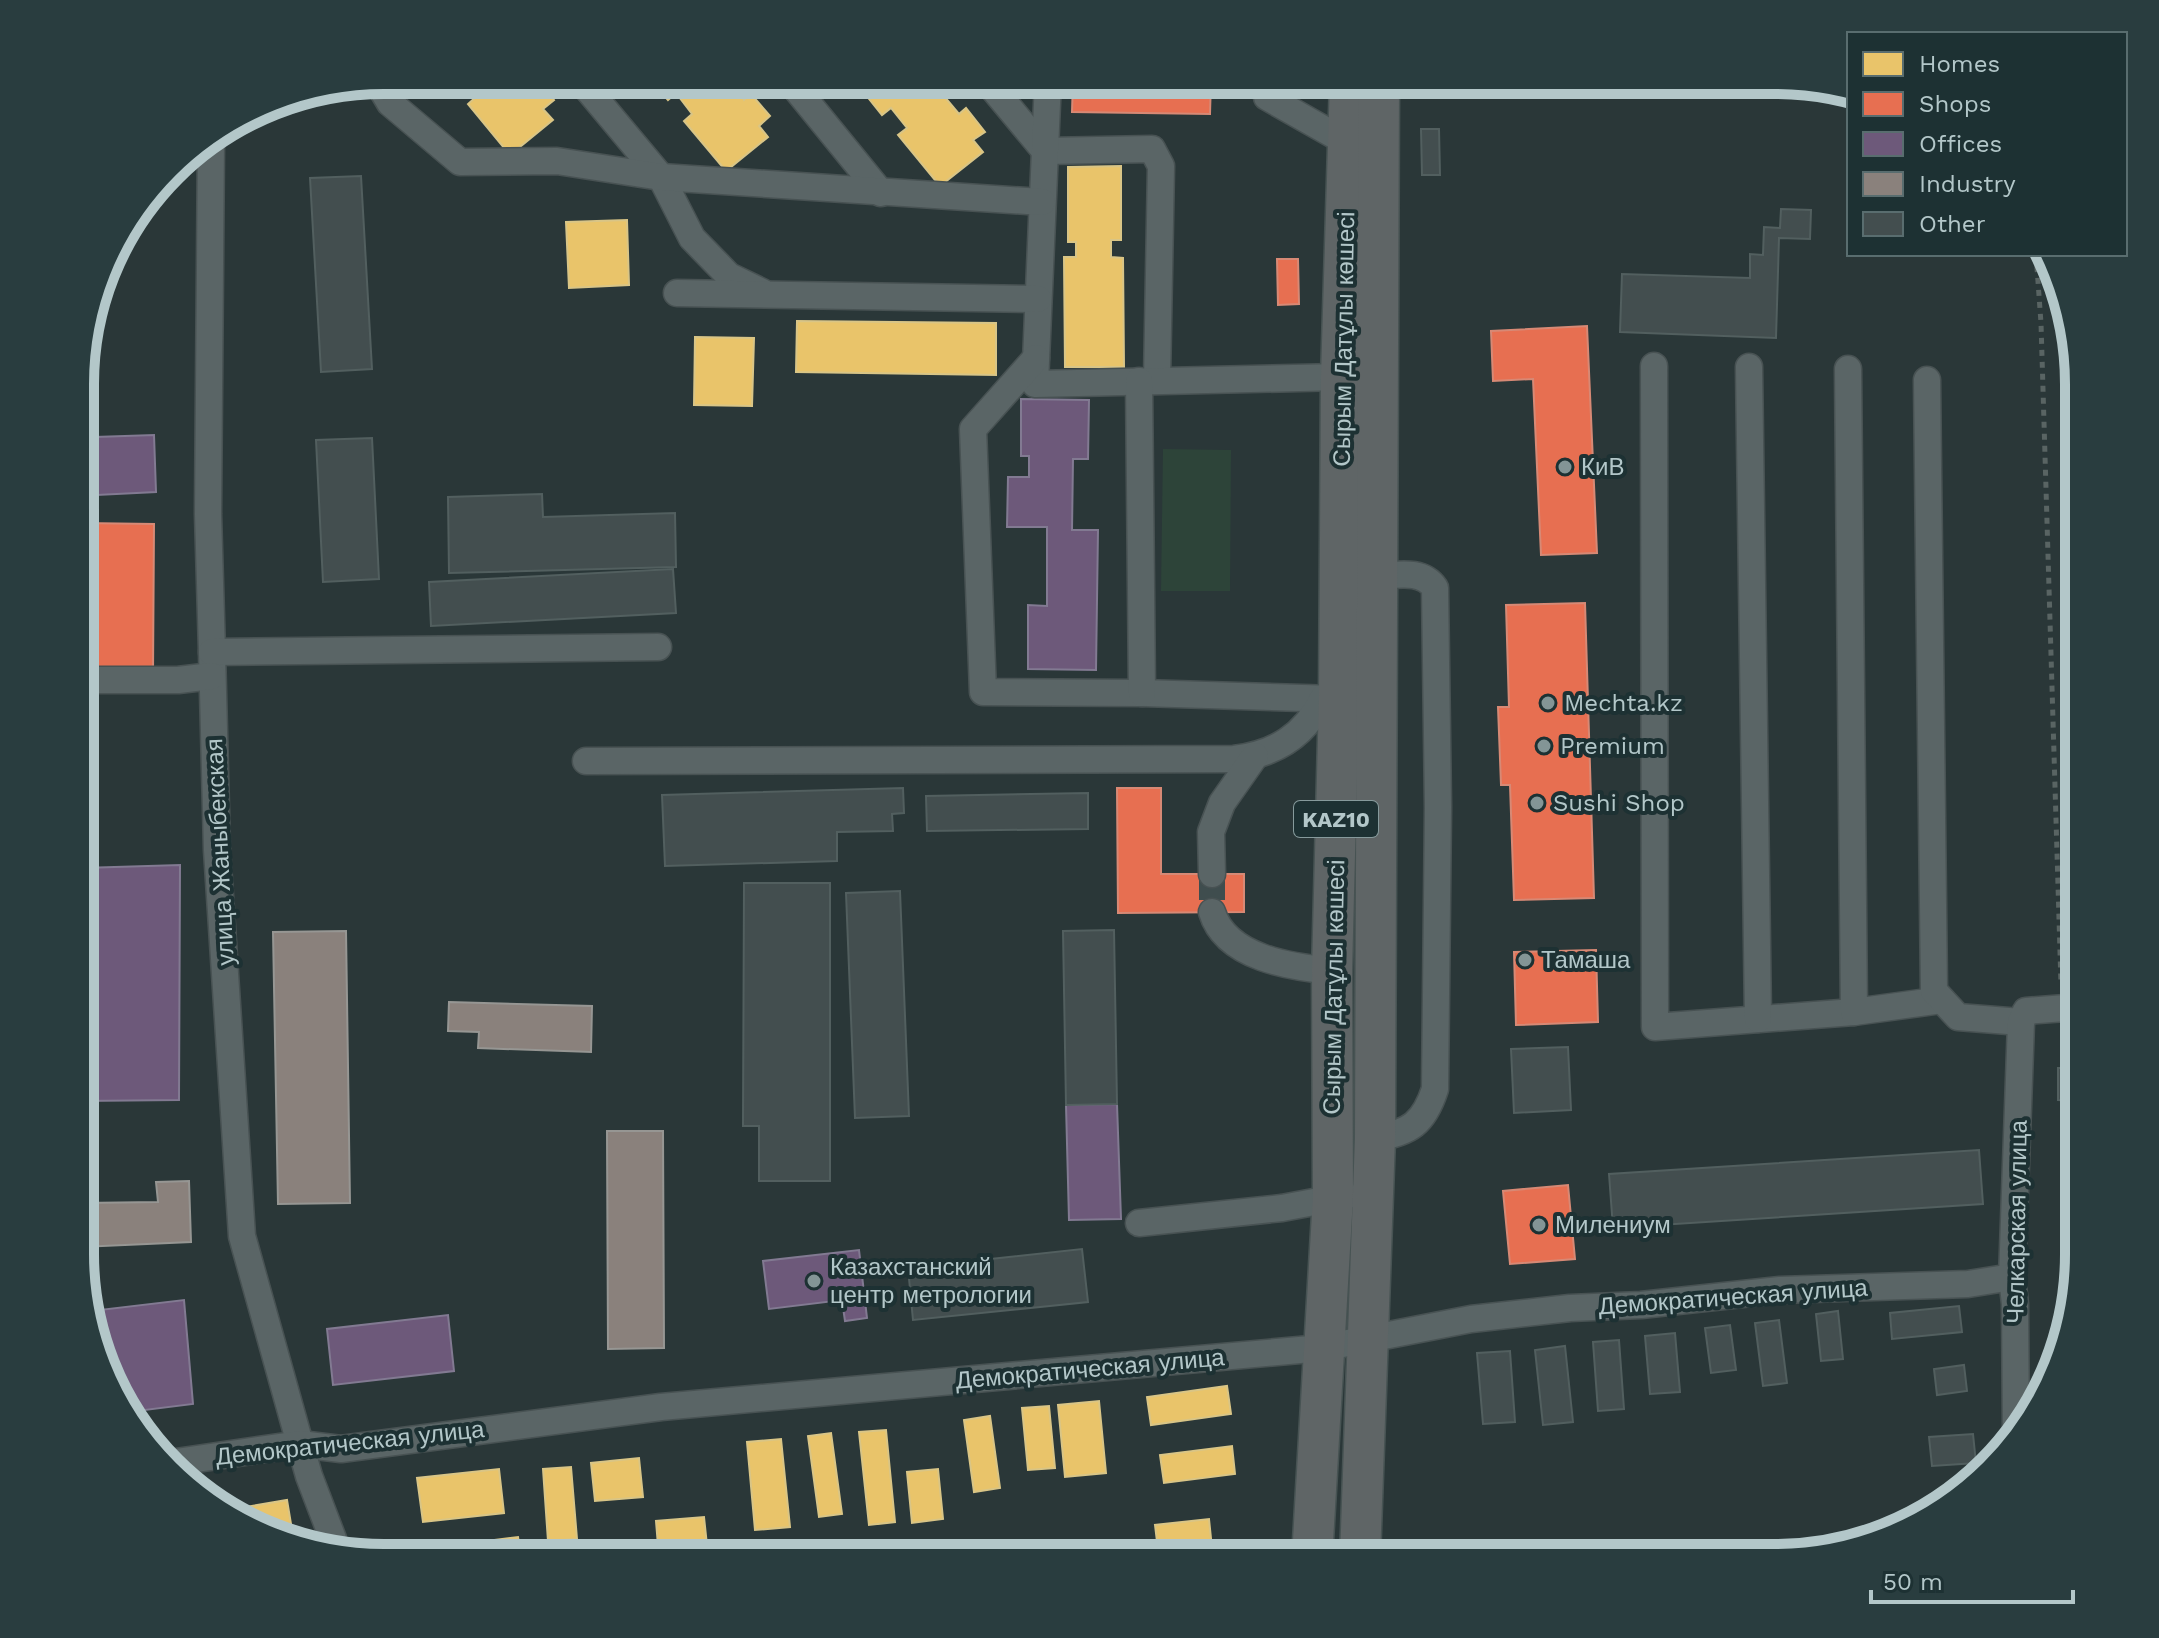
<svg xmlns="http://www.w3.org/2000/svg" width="2159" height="1638" font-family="'Work Sans',sans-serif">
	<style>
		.green { fill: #2d4439 }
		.homes { fill: #e9c46a; stroke: #d9c586; stroke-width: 2 }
		.shops { fill: #e76f51; stroke: #d78975; stroke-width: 2 }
		.offices { fill: #6d597a; stroke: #827a92; stroke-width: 2 }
		.industry { fill: #8a817c; stroke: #969693; stroke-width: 2 }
		.building { fill: #434e4f; stroke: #525f5f; stroke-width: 2 }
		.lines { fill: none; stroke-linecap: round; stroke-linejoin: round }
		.minor-tunnel { stroke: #3f4d4e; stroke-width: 26; stroke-dasharray: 26 13; stroke-linecap: butt }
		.minor-casing { stroke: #485253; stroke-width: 29 }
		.highway-casing { stroke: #475353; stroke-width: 43 }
		.path { stroke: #596463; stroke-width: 5; stroke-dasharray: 6 6; stroke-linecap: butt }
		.minor { stroke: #5a6566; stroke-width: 26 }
		.highway { stroke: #5f6566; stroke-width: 40 }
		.poi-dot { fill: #839596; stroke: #1d3133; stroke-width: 3 }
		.labels { text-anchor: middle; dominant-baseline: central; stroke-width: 8; stroke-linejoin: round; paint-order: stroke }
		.shield { fill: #1d3133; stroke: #869a9c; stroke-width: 2 }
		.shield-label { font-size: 22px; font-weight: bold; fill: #b3c7c9 }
		.street-label { font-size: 24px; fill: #b3c7c9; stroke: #1d3133 }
		.poi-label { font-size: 24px; fill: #b3c7c9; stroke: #1d3133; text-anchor: start }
		.rim { fill: none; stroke: #b3c7c9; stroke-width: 10 }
	</style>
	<rect width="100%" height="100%" fill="#2a3738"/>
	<path class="green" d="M1163,449L1231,450L1230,591H1161Z"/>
	<g class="homes">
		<path d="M463,80H526L529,83L538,80L554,100L543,109L553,120L510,155L468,104L477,96Z"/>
		<path d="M651,80H729L744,100L751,94L770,116L759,126L768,137L726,171L684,121L692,114L676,93L668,100Z"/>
		<path d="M854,80H952L956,85L943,95L959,114L966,108L985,132L973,140L983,152L940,186L898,135L907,128L891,108L882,115Z"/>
		<path d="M1121,166V240H1111V257L1123,258L1124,367H1065L1064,257H1076V242H1068V167Z"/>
		<path d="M627,220L629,285L569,288L566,222Z"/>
		<path d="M797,321L996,323V375L796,372Z"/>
		<path d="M695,337L754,338L752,406L694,405Z"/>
		<path d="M1227,1386L1231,1414L1151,1425L1147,1397Z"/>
		<path d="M1099,1401L1106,1473L1065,1477L1058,1405Z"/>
		<path d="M1049,1406L1055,1468L1028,1470L1022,1408Z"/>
		<path d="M990,1416L1000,1488L974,1492L964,1420Z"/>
		<path d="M886,1430L895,1522L869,1525L859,1432Z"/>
		<path d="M831,1433L842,1514L819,1517L808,1436Z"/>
		<path d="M781,1439L790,1527L755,1530L747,1442Z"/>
		<path d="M1232,1446L1235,1474L1164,1483L1160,1455Z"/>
		<path d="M639,1458L643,1497L595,1501L591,1463Z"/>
		<path d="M571,1467L577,1539L548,1541L543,1469Z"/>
		<path d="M499,1469L504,1513L423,1522L417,1478Z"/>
		<path d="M938,1469L943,1519L912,1523L907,1472Z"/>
		<path d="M287,1500L292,1530L267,1534L228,1510Z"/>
		<path d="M704,1517L708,1555L659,1558L656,1521Z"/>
		<path d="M1209,1519L1213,1558H1159L1155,1525Z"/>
		<path d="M518,1537L521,1557H447L446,1546Z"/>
	</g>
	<g class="shops">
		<path d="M1073,80H1211L1210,114L1072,112Z"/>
		<path d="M1277,259H1298L1299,304L1278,305Z"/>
		<path d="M1587,326L1597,553L1541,555L1533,379L1493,381L1491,331Z"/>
		<path d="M82,523L154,524L153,675L82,674Z"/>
		<path d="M1585,603L1594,898L1514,900L1510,785H1501L1498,707H1509L1506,605Z"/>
		<path d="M1117,788H1161V874H1244V912L1118,913Z"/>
		<path d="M1596,950L1598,1022L1516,1025L1514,952Z"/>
		<path d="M1568,1185L1575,1259L1510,1264L1503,1191Z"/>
	</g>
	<g class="offices">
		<path d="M1021,399L1089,400L1088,459H1073L1072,530H1098L1096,670L1028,669V605L1047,606V527H1007L1008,477H1029V456H1021Z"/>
		<path d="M154,435L156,492L97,495L95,437Z"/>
		<path d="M180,865L179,1100L81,1101L82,868Z"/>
		<path d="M1117,1104L1121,1219L1069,1220L1066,1105Z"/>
		<path d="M859,1250L867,1318L845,1321L842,1300L769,1309L763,1261Z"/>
		<path d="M184,1300L193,1404L129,1412L112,1389L91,1311Z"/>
		<path d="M448,1315L454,1371L333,1385L327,1329Z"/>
	</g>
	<g class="industry">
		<path d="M346,931L350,1203L278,1204L273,932Z"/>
		<path d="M449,1002L592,1006L591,1052L478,1048L479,1032L448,1031Z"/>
		<path d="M607,1131H663L664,1348L608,1349Z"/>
		<path d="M189,1181L191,1242L81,1247V1203L158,1202L156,1182Z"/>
	</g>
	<g class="building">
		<path d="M1421,129H1439L1440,175H1422Z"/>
		<path d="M361,176L372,369L321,372L310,178Z"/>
		<path d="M1781,209L1811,210L1810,239L1779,238L1776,338L1620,332L1622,274L1750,278V254L1763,255L1764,227L1780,228Z"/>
		<path d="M372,438L379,579L323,582L316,440Z"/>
		<path d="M542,494L543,517L675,513L676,567L449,573L448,497Z"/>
		<path d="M673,569L676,613L431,626L429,582Z"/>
		<path d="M903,788L904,813L892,814L893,831L837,832V861L665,866L662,795Z"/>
		<path d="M1088,793V829L927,831L926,796Z"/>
		<path d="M744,883H830V1181H759V1126H743Z"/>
		<path d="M900,891L909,1116L855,1118L846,893Z"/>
		<path d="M1114,930L1117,1104L1066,1105L1063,931Z"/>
		<path d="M1568,1047L1571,1110L1514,1113L1511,1049Z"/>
		<path d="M2058,1068H2078V1101L2058,1100Z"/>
		<path d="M2061,1146H2078V1183H2062Z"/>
		<path d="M1979,1150L1983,1204L1613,1228L1609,1174Z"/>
		<rect x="2064" y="1228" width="14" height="28"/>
		<path d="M1082,1249L1088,1302L913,1320L908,1268Z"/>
		<path d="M1959,1306L1962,1332L1892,1339L1890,1313Z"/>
		<path d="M1838,1311L1843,1359L1821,1361L1816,1314Z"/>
		<path d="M1779,1320L1787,1383L1763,1386L1755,1323Z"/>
		<path d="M1730,1325L1736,1370L1711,1373L1705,1328Z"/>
		<path d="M1675,1333L1680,1392L1650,1394L1645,1336Z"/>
		<path d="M1619,1340L1624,1409L1598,1411L1593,1342Z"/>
		<path d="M1565,1346L1573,1422L1543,1425L1535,1350Z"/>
		<path d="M1510,1351L1515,1422L1483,1424L1477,1353Z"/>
		<path d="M1964,1365L1967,1391L1937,1395L1934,1369Z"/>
		<path d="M1973,1434L1976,1463L1932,1466L1929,1437Z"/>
	</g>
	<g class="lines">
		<path class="minor-tunnel" d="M1212,874V912"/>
		<g class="minor-casing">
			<g id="minor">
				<path d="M580,80L661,177L692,238L729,276L762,292"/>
				<path d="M789,80L881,193"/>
				<path d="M986,80L1045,151L1152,149L1161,166L1157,380"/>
				<path d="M1048,80L1035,384L1341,377"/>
				<path d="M1265,80L1267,97L1348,143"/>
				<path d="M377,81L390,103L460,162L557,161L661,177L1042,202"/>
				<path d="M211,140L208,514L212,652L217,850L242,1236L309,1476L333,1539L335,1550"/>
				<path d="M677,293L1038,299"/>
				<path d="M1036,358L973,429L983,692L1142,693L1336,699"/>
				<path d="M1654,366L1655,1027L1854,1012"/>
				<path d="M1749,367L1758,1019"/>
				<path d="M1848,369L1854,1012L1942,1000"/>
				<path d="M1927,380L1934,991L1958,1017L2021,1022"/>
				<path d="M1139,381L1142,693"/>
				<path d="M212,652L658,647"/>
				<path d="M82,680H178L212,676"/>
				<path d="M586,761L1234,759C1275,754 1305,736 1323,698"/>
				<path d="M1212,874L1211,832L1222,803L1255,756"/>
				<path d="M1212,912C1226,958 1291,967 1332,971"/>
				<path d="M1375,1138C1410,1133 1424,1123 1435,1089L1438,807L1435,588C1422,569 1398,575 1377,576"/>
				<path d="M1139,1223L1282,1208L1346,1196"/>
				<path d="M2016,1434L2015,1304L2012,1277L2021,1022L2026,1011L2079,1007"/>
				<path d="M169,1463L300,1444L341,1449L661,1407L1322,1348L1471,1319L1570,1308L1641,1305L1780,1290L1968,1284L2012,1277"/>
			</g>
		</g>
		<g class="highway-casing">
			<g id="highway">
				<path d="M1312,1558L1333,1197L1332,971L1339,699L1341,377L1350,80"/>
				<path d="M1360,1558L1375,1138L1379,80"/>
			</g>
		</g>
		<path class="path" d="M2036,254L2041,323L2061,985"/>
		<use href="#minor" class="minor"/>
		<use href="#highway" class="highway"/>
	</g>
	<g class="poi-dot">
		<circle cx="1565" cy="467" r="8"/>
		<circle cx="1548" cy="703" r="8"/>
		<circle cx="1544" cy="746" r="8"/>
		<circle cx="1537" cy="803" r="8"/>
		<circle cx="1525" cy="960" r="8"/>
		<circle cx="1539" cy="1225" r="8"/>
		<circle cx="814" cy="1281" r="8"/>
	</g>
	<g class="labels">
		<rect class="shield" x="1294" y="801" width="84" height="36" rx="6"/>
		<g class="shield-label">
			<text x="1336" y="819">KAZ10</text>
		</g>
		<g class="street-label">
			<text transform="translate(1344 339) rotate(-89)">Сырым Датұлы көшесі</text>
			<text transform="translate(220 852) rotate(-93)">улица Жаныбекская</text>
			<text transform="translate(1334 987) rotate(-89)">Сырым Датұлы көшесі</text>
			<text transform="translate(2017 1222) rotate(-89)">Челкарская улица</text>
			<text transform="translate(1733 1297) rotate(-4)">Демократическая улица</text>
			<text transform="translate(1090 1369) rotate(-5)">Демократическая улица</text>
			<text transform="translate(350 1443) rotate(-6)">Демократическая улица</text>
		</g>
		<g class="poi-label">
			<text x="1581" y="467">КиВ</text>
			<text x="1564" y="703">Mechta.kz</text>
			<text x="1560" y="746">Premium</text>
			<text x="1553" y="803">Sushi Shop</text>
			<text x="1541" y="960">Тамаша</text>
			<text x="1555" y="1225">Милениум</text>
			<text x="830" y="1267">Казахстанский<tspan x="830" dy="28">центр метрологии</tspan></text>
		</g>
	</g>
	<path d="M0 0H2159V1638H0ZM384 94H1775A290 290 0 0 1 2065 384V1254A290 290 0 0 1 1775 1544H384A290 290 0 0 1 94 1254V384A290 290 0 0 1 384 94Z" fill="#293d3f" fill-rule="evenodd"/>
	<path class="rim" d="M384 94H1775A290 290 0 0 1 2065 384V1254A290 290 0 0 1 1775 1544H384A290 290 0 0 1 94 1254V384A290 290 0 0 1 384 94Z"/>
	<rect x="1847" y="32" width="280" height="224" fill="#1d3133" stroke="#596d6f" stroke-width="2"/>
	<rect x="1863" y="52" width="40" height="24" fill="#e9c46a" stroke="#596d6f" stroke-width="2"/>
	<text x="1919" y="72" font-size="24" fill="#b3c7c9">Homes</text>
	<rect x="1863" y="92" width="40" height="24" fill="#e76f51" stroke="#596d6f" stroke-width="2"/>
	<text x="1919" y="112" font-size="24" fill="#b3c7c9">Shops</text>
	<rect x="1863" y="132" width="40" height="24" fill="#6d597a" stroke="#596d6f" stroke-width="2"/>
	<text x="1919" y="152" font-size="24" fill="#b3c7c9">Offices</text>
	<rect x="1863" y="172" width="40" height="24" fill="#8a817c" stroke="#596d6f" stroke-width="2"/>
	<text x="1919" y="192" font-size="24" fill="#b3c7c9">Industry</text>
	<rect x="1863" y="212" width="40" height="24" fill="#434e4f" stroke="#596d6f" stroke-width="2"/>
	<text x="1919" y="232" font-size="24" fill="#b3c7c9">Other</text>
	<path d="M1871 1590v12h202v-12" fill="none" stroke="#b3c7c9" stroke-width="4"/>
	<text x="1883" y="1590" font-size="24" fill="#b3c7c9" stroke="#1d3133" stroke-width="6" paint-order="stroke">50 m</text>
</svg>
